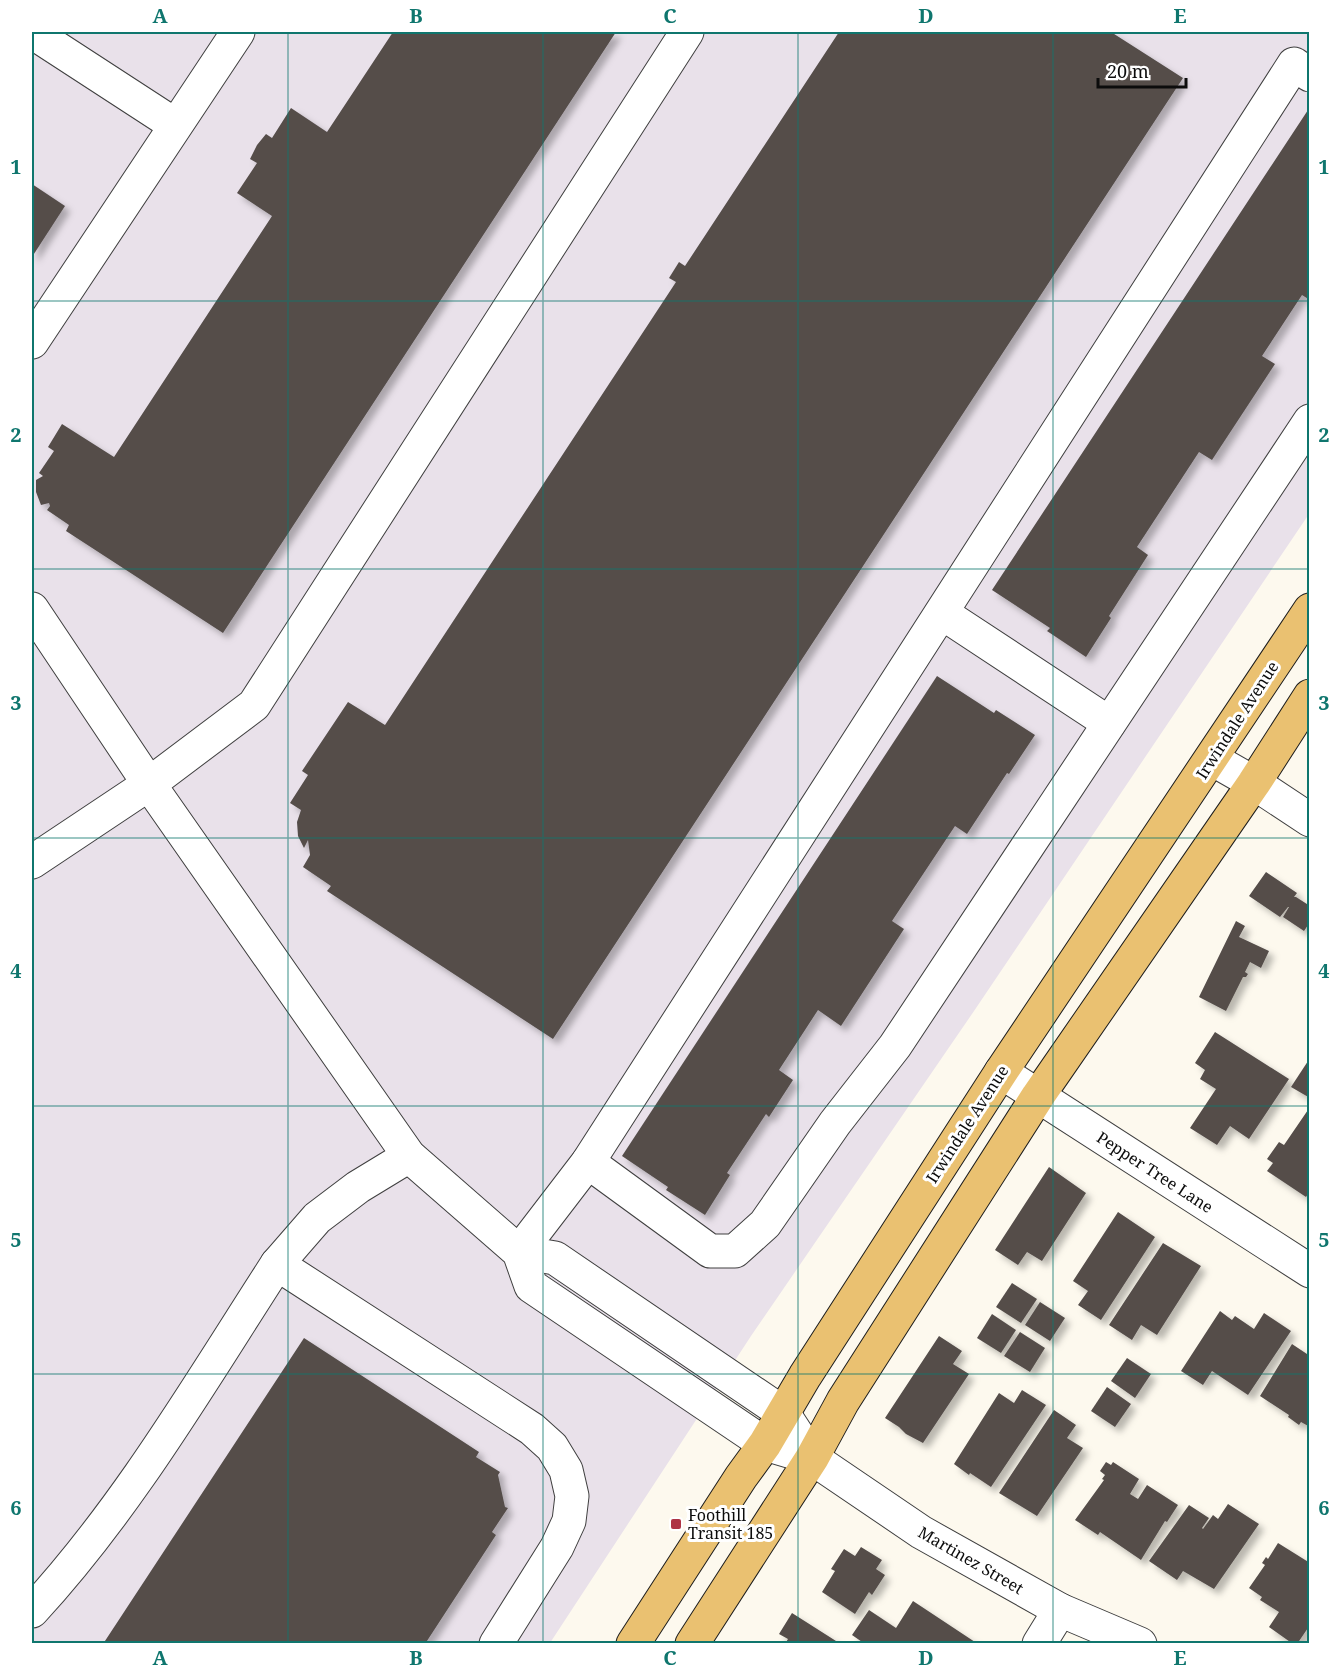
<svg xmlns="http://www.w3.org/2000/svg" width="1341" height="1675" font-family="'Noto Serif',serif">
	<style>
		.industrial { fill: #e9e1ea }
		.building { fill: #544d4a; filter: url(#shadow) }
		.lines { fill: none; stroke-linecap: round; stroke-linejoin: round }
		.minor-casing { stroke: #3f3f3f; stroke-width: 35 }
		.major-casing { stroke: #1d1d1d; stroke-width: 35 }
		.minor { stroke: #fff; stroke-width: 33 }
		.major { stroke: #eac171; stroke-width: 33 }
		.grid { fill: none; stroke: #0f766e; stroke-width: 1.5; stroke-opacity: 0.55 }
		.poi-dot { fill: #ae3344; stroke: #fff; stroke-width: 2 }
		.labels { text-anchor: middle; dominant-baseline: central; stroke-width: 6; stroke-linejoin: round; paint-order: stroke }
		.street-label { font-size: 16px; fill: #0c0c0c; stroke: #fff }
		.poi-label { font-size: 16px; fill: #0c0c0c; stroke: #fff; text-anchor: start }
		.neatline { fill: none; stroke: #0f766e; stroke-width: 2 }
		.grid-label { font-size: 20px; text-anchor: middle; font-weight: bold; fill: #0f766e }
	</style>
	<defs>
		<filter id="shadow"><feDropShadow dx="5.5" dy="5.5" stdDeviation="3" flood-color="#0004"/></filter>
	</defs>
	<rect width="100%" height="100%" fill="#fdf9ee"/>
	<path class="industrial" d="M32,32H1309V514L974,1011L751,1336L550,1643L32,1644Z"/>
	<g class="building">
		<path d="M393,32H616L223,633L66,531L69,525L47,510L50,506L49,503L41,505L36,492V480L43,476L39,473L54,451L48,447L62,424L114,457L272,216L237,193L257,163L250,159L257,145L266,134L272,138L291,108L327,132Z"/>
		<path d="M839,32H1111L1183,78L553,1039L327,891L331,886L303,867L310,855L308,840L304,848L298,836L297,822L301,810L290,803L308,775L302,771L348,702L385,725L676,282L669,278L679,262L685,266Z"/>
		<path d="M1308,110L1310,111V300L1302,295L1262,356L1275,364L1212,460L1199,452L1137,547L1148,555L1109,616L1111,618L1086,657L1047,631L1050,628L992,590Z"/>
		<path d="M32,184L65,206L32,257Z"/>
		<path d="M937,676L994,713L996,710L1035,735L1009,774L1007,773L967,834L955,826L892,921L904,929L841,1026L818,1010L779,1070L793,1080L769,1117L766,1114L727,1173L730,1175L705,1215L666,1190L668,1187L622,1156Z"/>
		<path d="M1266,872L1297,893L1294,897H1296L1310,906V922L1304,931L1283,917L1289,907H1288L1280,917L1249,896Z"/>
		<path d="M1236,921L1245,926L1239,937L1269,951L1261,968L1250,962L1245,972L1248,974L1246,977H1243L1226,1011L1199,997Z"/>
		<path d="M1215,1032L1289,1079L1249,1139L1230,1126L1217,1145L1190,1128L1216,1089L1200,1079L1205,1070L1195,1063Z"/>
		<path d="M1310,1058V1098L1291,1087Z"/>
		<path d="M1310,1107V1191L1306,1197L1267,1171L1273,1163L1267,1159L1279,1142L1284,1145Z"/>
		<path d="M1049,1167L1086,1193L1042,1261L1027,1252L1018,1265L995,1250Z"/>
		<path d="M1118,1212L1155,1237L1101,1320L1078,1305L1088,1291L1073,1281Z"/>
		<path d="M1163,1243L1201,1266L1157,1335L1141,1325L1132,1340L1109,1325Z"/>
		<path d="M1012,1283L1037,1299L1021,1323L996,1307Z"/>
		<path d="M1040,1302L1065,1318L1050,1341L1025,1325Z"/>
		<path d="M1220,1311L1232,1320L1235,1316L1254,1329L1264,1313L1291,1331L1248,1395L1212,1371L1203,1385L1181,1371Z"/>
		<path d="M992,1314L1016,1330L1001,1353L977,1338Z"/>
		<path d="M1020,1332L1045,1348L1030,1372L1004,1356Z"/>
		<path d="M939,1336L962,1351L953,1364L969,1374L923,1443L906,1434L899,1427L885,1418Z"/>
		<path d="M304,1338L479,1452L476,1457L500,1472L498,1475L505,1507L508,1508L492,1532L496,1535L425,1644H103Z"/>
		<path d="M1292,1344L1310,1356V1427L1301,1422L1299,1425L1288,1417L1289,1415L1260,1396Z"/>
		<path d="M1127,1358L1151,1374L1135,1398L1111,1381Z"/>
		<path d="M1107,1387L1131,1404L1115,1427L1091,1411Z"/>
		<path d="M1022,1390L1046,1405L991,1487L970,1473L969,1475L954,1464L999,1393L1014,1403Z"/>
		<path d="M1054,1410L1076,1425L1067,1438L1083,1448L1037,1516L999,1493Z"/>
		<path d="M1106,1462L1111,1465L1113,1462L1139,1479L1130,1494L1138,1499L1147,1485L1178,1505L1167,1522L1165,1521L1141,1560L1100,1532L1098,1535L1075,1520L1104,1480L1102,1479L1105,1475L1100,1471Z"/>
		<path d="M1228,1504L1259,1524L1214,1589L1183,1571L1177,1580L1149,1561L1189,1505L1209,1518L1202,1528L1203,1529L1213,1515L1218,1519Z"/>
		<path d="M1278,1543L1310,1563V1625L1297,1644H1293L1269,1627L1279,1612L1260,1600L1262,1597L1249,1588L1265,1565L1262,1563L1266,1557L1268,1559Z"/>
		<path d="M861,1547L882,1560L876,1569L885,1575L872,1595L869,1592L855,1614L822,1592L835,1571L831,1569L844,1549L855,1556Z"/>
		<path d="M913,1601L978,1644H865L852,1635L869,1610L896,1628Z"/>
		<path d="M792,1613L836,1641L834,1644H785L788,1639L779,1634Z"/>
	</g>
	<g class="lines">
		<g class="minor-casing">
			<g id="minor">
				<path d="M32,32L175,125"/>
				<path d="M32,342L238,32"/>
				<path d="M32,609L149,784L409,1156L519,1252L531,1286L765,1444L812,1458L921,1532L1060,1610L1140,1644"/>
				<path d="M942,613L1109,723"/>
				<path d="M1212,759L1254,783L1310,820"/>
				<path d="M32,862L149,784L254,705L687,32"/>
				<path d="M1001,1072L1310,1271"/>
				<path d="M409,1156L358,1187L317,1218L277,1264L532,1429L552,1447L566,1470L572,1496L569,1521L557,1547L496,1644"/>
				<path d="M588,1162L710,1251H735L765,1224L835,1123L895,1046L1310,421"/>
				<path d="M519,1252L588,1162L1294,64L1310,75"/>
				<path d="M519,1252L555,1258L783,1413L798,1436"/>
				<path d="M32,1611C128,1507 200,1383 277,1264"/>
				<path d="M1039,1644L1060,1610"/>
			</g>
		</g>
		<g class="major-casing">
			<g id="major">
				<path d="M633,1644L741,1477L765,1444L805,1376L1001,1072L1310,610"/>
				<path d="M692,1644L812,1458L843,1401L1038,1096L1254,783L1310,696"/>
			</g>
		</g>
		<use href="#minor" class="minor"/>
		<use href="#major" class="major"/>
	</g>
	<path class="grid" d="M288,32V1644M543,32V1644M798,32V1644M1053,32V1644M32,301H1310M32,569H1310M32,838H1310M32,1106H1310M32,1374H1310"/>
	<rect class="poi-dot" x="670" y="1518" width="12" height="12" rx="3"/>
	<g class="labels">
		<g class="street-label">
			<text transform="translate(1237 720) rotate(-57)">Irwindale Avenue</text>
			<text transform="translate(967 1124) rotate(-57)">Irwindale Avenue</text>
			<text transform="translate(1155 1172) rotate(33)">Pepper Tree Lane</text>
			<text transform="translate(971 1560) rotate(30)">Martinez Street</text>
		</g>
		<g class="poi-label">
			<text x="688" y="1515">Foothill<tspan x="688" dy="18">Transit 185</tspan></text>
		</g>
	</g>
	<rect width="1341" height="1675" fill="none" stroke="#ffffff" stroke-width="66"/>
	<path d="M1098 78v9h88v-9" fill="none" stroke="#0c0c0c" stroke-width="3"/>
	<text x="1107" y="78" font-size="18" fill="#0c0c0c" stroke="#ffffff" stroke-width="4.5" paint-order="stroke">20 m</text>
	<rect x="33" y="33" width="1275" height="1609" class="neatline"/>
	<g class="grid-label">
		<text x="160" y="23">A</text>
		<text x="416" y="23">B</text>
		<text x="670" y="23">C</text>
		<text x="926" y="23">D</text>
		<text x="1180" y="23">E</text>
		<text x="16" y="174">1</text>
		<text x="1324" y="174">1</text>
		<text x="16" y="442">2</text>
		<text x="1324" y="442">2</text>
		<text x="16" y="710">3</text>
		<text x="1324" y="710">3</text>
		<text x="16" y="978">4</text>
		<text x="1324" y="978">4</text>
		<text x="16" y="1247">5</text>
		<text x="1324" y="1247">5</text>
		<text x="16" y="1515">6</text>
		<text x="1324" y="1515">6</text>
		<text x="160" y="1665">A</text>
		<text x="416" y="1665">B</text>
		<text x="670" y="1665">C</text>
		<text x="926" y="1665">D</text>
		<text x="1180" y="1665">E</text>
	</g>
</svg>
